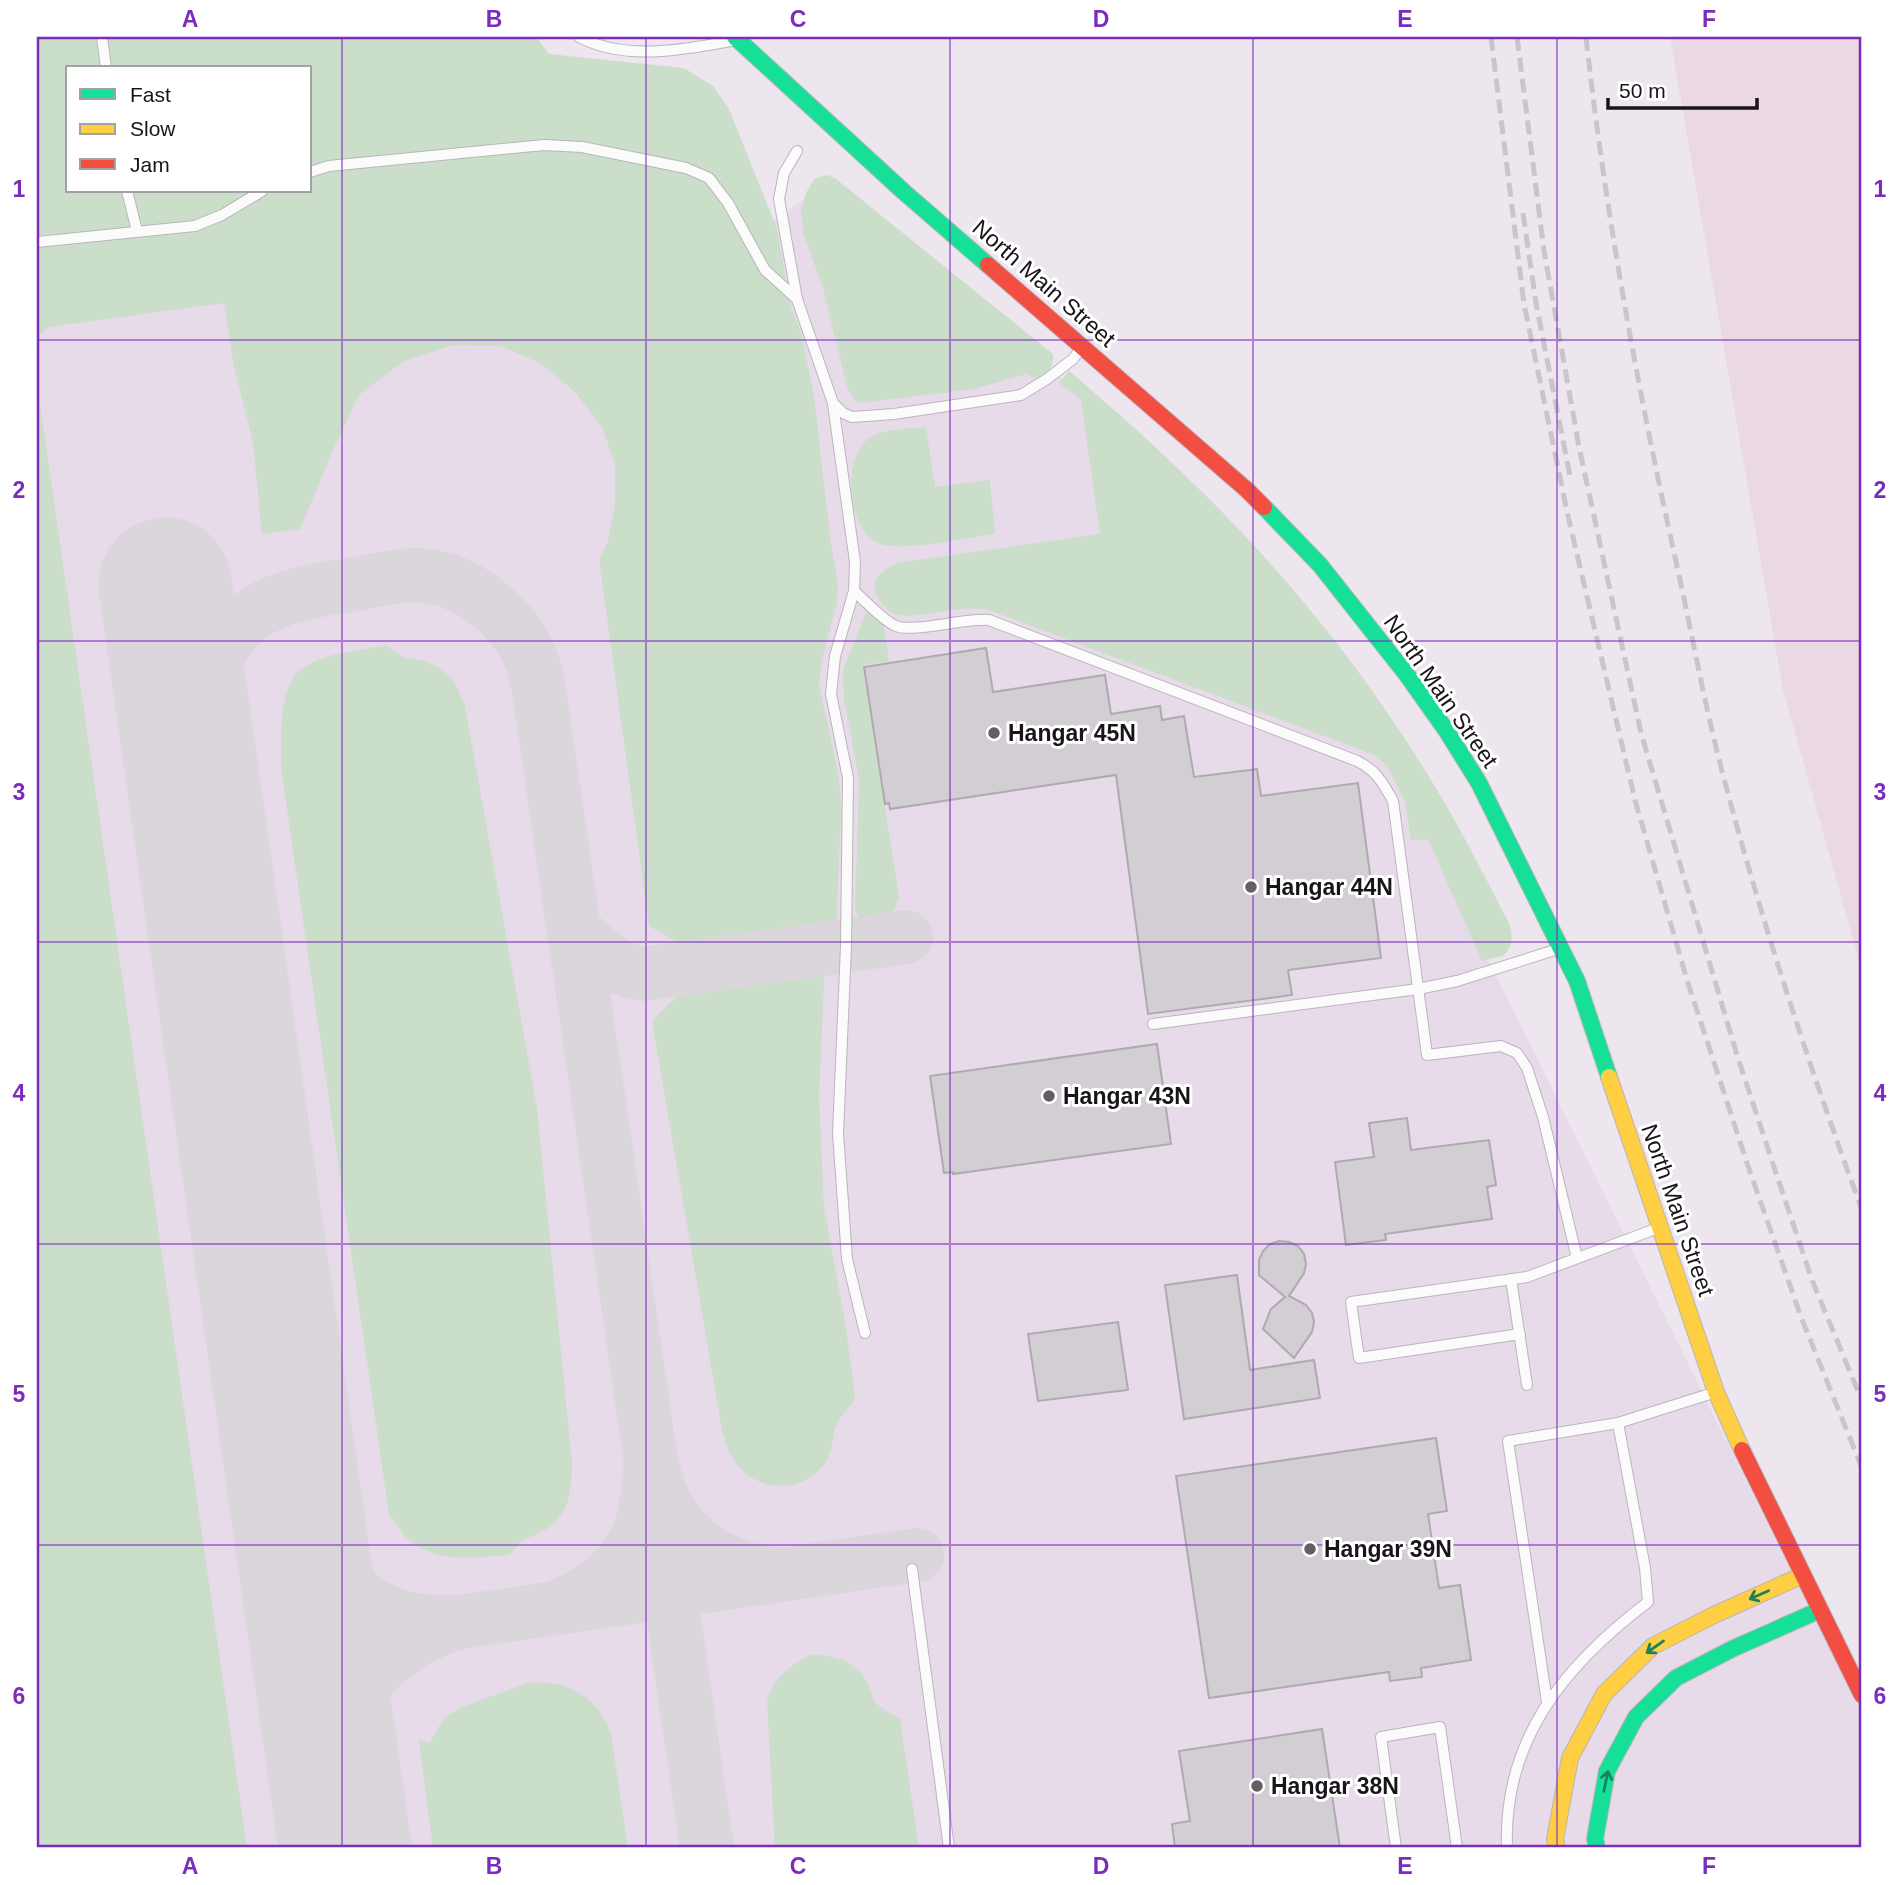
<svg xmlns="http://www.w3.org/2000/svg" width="1899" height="1885" font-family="Helvetica,sans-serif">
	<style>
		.built { fill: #e7dae9; fill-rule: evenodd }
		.industrial { fill: #ead9e2 }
		.green { fill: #cadeca; fill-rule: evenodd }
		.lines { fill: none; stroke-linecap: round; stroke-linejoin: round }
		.taxiway { stroke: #dad6dc; stroke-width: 54 }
		.runway { stroke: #dad6dc; stroke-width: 133 }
		.building { fill: #d2ced4; stroke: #aeaab0; stroke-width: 2 }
		.lane-casing { stroke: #bab5bb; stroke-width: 12 }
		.fast-casing { stroke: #bab5bb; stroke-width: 18 }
		.slow-casing { stroke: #bab5bb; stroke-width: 18 }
		.jam-casing { stroke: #bab5bb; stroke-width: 18 }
		.lane { stroke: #fcfbfc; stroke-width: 10 }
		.fast { stroke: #16e098; stroke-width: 16 }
		.slow { stroke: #ffcf43; stroke-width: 16 }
		.jam { stroke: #f24e42; stroke-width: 16 }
		.rail { stroke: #c8c6c9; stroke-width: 5; stroke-dasharray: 14 7; stroke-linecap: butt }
		.oneway { stroke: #17845f }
		.grid { fill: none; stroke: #7b2cbf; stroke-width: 2; stroke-opacity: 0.55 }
		.poi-dot { fill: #635e64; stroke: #fff; stroke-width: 2.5 }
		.labels { text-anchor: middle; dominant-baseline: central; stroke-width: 6; stroke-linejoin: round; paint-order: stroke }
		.street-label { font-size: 23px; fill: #181419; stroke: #fff }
		.poi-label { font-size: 23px; font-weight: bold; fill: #181419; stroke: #fff; text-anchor: start }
		.neatline { fill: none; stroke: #7b2cbf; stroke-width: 2.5 }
		.grid-label { font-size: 23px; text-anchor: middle; font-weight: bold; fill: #7b2cbf }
	</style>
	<rect width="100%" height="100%" fill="#ede6ee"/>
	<path class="built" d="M37,37H536L549,54L762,229L825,184L1149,450L1302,614L1418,818L1862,1715V1848H37ZM68,68H310V191H68Z"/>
	<path class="industrial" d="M1670,37H1862V971L1783,690Z"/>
	<g class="green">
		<path d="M37,37H536L549,54L684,68L713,86L729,109L776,226L792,311L801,332L814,396L830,537L838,584L837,602L821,665L819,685L839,777L841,810L836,932L693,951L649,926L599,559L607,544L615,507V464L602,427L576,393L542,364L501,346L453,345L404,361L359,395L333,450L300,529L262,534L253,442L234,366L224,303L49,327L37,337ZM68,68H310V191H68Z"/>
		<path d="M827,175L836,179L1053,354C1054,368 1048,371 1037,379L1026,374L974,389L862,403L855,401L848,390L822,285L804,235L801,210L806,193L814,179Z"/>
		<path d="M1069,371C1153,442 1235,519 1306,605C1356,665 1403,732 1443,800C1466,839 1487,881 1508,921C1514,934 1513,946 1503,956L1482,961L1428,839L1411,840L1405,801L1387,766L1374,755C1247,707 1119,659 992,611C964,601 906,626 888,610C866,590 873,574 897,563L1100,534L1081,400L1059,383Z"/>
		<path d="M37,383L247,1848H37Z"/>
		<path d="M926,427L935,487L990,480L995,534C969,537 899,553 878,543C847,529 842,459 868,439C883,428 908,429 926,427Z"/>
		<path d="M870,611L883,623L889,661L863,665L899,898C892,916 886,928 865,925L855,911L859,779L844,698L843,676L844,667L866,612Z"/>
		<path d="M388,646L404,657L424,661L439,668L454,681L465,706L537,1108L572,1464C571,1493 569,1518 541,1532C523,1541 523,1537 510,1555C477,1557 436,1564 409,1540C401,1533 395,1522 389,1514L281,768C281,742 278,688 300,670C322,653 362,649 388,646Z"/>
		<path d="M825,963L819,1096L824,1208L846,1328L855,1399C850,1406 843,1413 839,1420C830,1435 835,1452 823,1466C798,1495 755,1491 734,1461C728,1452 725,1440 722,1430L652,1021L690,983Z"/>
		<path d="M811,1655C838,1655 858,1662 870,1689C872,1694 872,1700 877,1704C883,1710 893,1714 900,1719L919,1848H775L767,1702C773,1678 789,1666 811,1655Z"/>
		<path d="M528,1683C567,1679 598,1696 611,1734L628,1848H433L419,1740L430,1743L443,1719L459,1708Z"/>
	</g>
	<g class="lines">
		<g class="taxiway">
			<path d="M196,800C200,745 196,676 233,632C260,600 306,591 344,586C364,583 399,574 417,575C466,577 512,615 531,659C535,668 537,680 539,690L707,1848"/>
			<path d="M574,930C596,950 614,971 645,974L906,937"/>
			<path d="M294,1486C294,1494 294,1504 296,1513C304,1555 361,1606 401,1617C420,1622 440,1622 460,1622"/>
			<path d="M563,1604C599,1591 633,1558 643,1520C648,1500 649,1480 651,1460C655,1472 657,1486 662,1497C679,1540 729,1571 775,1574"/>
			<path d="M340,1807C337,1795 333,1782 333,1770C332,1759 336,1744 340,1733C358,1676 404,1638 461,1622L917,1555"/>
		</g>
		<path class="runway" d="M165,584L345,1848"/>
	</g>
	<g class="building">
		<path d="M986,648L993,692L1105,675L1111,714L1160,706L1162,720L1184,716L1194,777L1257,769L1261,796L1358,783L1381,958L1288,970L1292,995L1148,1014L1116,775L890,809L889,803L885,804L864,667Z"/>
		<path d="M1157,1044L1171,1144L953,1174V1172L944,1173L930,1076Z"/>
		<path d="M1407,1118L1411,1150L1489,1140L1496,1185L1487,1187L1492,1219L1385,1234L1386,1240L1346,1245L1335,1162L1374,1157L1369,1123Z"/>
		<path d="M1279,1241L1289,1242L1298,1246L1304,1254L1306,1264L1304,1273L1289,1296L1306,1305L1312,1313L1314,1322L1312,1332L1294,1358L1263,1329L1271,1309L1285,1297L1259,1275V1260L1263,1251L1270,1244Z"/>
		<path d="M1237,1275L1250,1370L1314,1360L1320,1398L1184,1419L1165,1285Z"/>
		<path d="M1118,1322L1128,1390L1038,1401L1028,1334Z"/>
		<path d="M1436,1438L1447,1511L1428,1514L1439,1588L1460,1585L1471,1660L1421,1668L1422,1677L1390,1681L1389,1672L1209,1698L1176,1476Z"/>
		<path d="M1322,1729L1340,1848H1175L1172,1824L1190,1821L1179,1751Z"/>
	</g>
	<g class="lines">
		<g class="lane-casing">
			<g id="lane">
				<path d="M102,37L106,68"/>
				<path d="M579,37C625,61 683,50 731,41"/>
				<path d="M797,151L784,173L779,199L797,299"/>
				<path d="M310,172L329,166L544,145L582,147L686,168L709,178L728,203L765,270L797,299L833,403L843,413L852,417L894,414L1021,395L1047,379L1073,359L1079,351"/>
				<path d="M127,191L137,231"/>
				<path d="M37,242L195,226L222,215L262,191"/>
				<path d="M833,404L855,562L854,591L835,656L831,694L848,778L846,946L838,1133L847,1259L865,1333"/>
				<path d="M854,591C864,600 886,623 896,626C914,633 964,618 989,620L1357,761C1376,770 1383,783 1393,801L1427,1055L1501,1046L1517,1053L1527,1068L1543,1117L1577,1258"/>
				<path d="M1153,1024L1418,989L1457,981L1555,950"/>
				<path d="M1511,1279L1527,1385"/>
				<path d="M1520,1334L1359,1358L1351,1302L1527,1277L1658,1228"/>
				<path d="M1618,1423L1713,1393"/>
				<path d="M912,1569L949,1848"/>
				<path d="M1396,1848L1381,1737L1440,1727L1457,1848"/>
				<path d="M1507,1848C1503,1739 1565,1665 1648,1602L1645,1568L1618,1423L1508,1441L1547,1702"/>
			</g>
		</g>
		<g class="fast-casing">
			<g id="fast">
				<path d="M735,37L904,192L988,265"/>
				<path d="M1264,507L1320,565L1407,675L1446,730L1479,783L1577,981L1609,1077"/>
				<path d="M1597,1848L1595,1839L1607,1771L1636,1717L1676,1678L1732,1649L1820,1610"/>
			</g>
		</g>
		<g class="slow-casing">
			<g id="slow">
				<path d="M1609,1077L1716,1392L1742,1450"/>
				<path d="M1557,1848L1555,1839L1570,1758L1604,1694L1653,1646L1714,1615L1803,1575"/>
			</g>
		</g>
		<g class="jam-casing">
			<g id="jam">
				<path d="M988,265L1247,490L1264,507"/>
				<path d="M1742,1450L1862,1695"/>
			</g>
		</g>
		<use href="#lane" class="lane"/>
		<use href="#fast" class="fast"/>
		<use href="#slow" class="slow"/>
		<use href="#jam" class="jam"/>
		<g class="rail">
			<path d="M1491,37L1524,304L1568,516L1635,800L1687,980L1747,1163L1801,1317L1862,1468"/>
			<path d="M1517,37L1544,251L1579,447L1641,733L1737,1055L1776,1173L1812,1280L1862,1401"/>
			<path d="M1586,37C1606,218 1639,397 1679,575C1693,640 1705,706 1722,771C1761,920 1809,1066 1862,1210"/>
			<path d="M1523,213L1536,303L1571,481"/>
		</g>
	</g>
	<defs><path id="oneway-shaft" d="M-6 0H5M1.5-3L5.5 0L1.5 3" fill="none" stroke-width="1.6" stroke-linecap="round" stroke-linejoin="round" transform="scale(1.75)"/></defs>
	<g class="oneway">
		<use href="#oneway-shaft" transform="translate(1759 1595) rotate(156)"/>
		<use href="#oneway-shaft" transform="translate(1655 1647) rotate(145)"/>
		<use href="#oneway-shaft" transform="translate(1606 1781) rotate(-78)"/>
	</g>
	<path class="grid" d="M342,37V1848M646,37V1848M950,37V1848M1253,37V1848M1557,37V1848M37,340H1862M37,641H1862M37,942H1862M37,1244H1862M37,1545H1862"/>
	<g class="poi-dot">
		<circle cx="994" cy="733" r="7"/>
		<circle cx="1251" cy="887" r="7"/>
		<circle cx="1049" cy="1096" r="7"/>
		<circle cx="1310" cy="1549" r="7"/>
		<circle cx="1257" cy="1786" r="7"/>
	</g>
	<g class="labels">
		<g class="street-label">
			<text transform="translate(1044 283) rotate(41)">North Main Street</text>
			<text transform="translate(1441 691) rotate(55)">North Main Street</text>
			<text transform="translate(1678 1210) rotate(71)">North Main Street</text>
		</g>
		<g class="poi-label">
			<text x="1008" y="733">Hangar 45N</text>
			<text x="1265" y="887">Hangar 44N</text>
			<text x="1063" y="1096">Hangar 43N</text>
			<text x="1324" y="1549">Hangar 39N</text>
			<text x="1271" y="1786">Hangar 38N</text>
		</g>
	</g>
	<rect width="1899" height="1885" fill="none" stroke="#ffffff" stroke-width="77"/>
	<rect x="66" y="66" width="245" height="126" fill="#ffffff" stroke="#a3a1a3" stroke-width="2"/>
	<rect x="80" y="89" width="35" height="10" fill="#16e098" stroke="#a3a1a3" stroke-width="2"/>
	<text x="130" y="102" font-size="21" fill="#181419">Fast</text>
	<rect x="80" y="124" width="35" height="10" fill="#ffcf43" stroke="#a3a1a3" stroke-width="2"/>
	<text x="130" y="136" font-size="21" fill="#181419">Slow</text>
	<rect x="80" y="159" width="35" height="10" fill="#f24e42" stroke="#a3a1a3" stroke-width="2"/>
	<text x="130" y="172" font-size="21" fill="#181419">Jam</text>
	<path d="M1608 98v10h149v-10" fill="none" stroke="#181419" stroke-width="3.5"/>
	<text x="1619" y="98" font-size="21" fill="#181419" stroke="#ffffff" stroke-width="5" paint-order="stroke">50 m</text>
	<rect x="38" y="38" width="1822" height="1808" class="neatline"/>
	<g class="grid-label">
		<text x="190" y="27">A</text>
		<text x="494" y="27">B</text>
		<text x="798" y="27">C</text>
		<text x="1101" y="27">D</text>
		<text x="1405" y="27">E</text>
		<text x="1709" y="27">F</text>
		<text x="19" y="197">1</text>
		<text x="1880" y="197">1</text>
		<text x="19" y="498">2</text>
		<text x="1880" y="498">2</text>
		<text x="19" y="800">3</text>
		<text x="1880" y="800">3</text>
		<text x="19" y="1101">4</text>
		<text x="1880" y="1101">4</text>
		<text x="19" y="1402">5</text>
		<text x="1880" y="1402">5</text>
		<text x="19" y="1704">6</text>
		<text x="1880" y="1704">6</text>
		<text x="190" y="1874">A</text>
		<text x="494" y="1874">B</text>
		<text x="798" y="1874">C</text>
		<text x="1101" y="1874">D</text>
		<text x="1405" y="1874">E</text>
		<text x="1709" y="1874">F</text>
	</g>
</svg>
